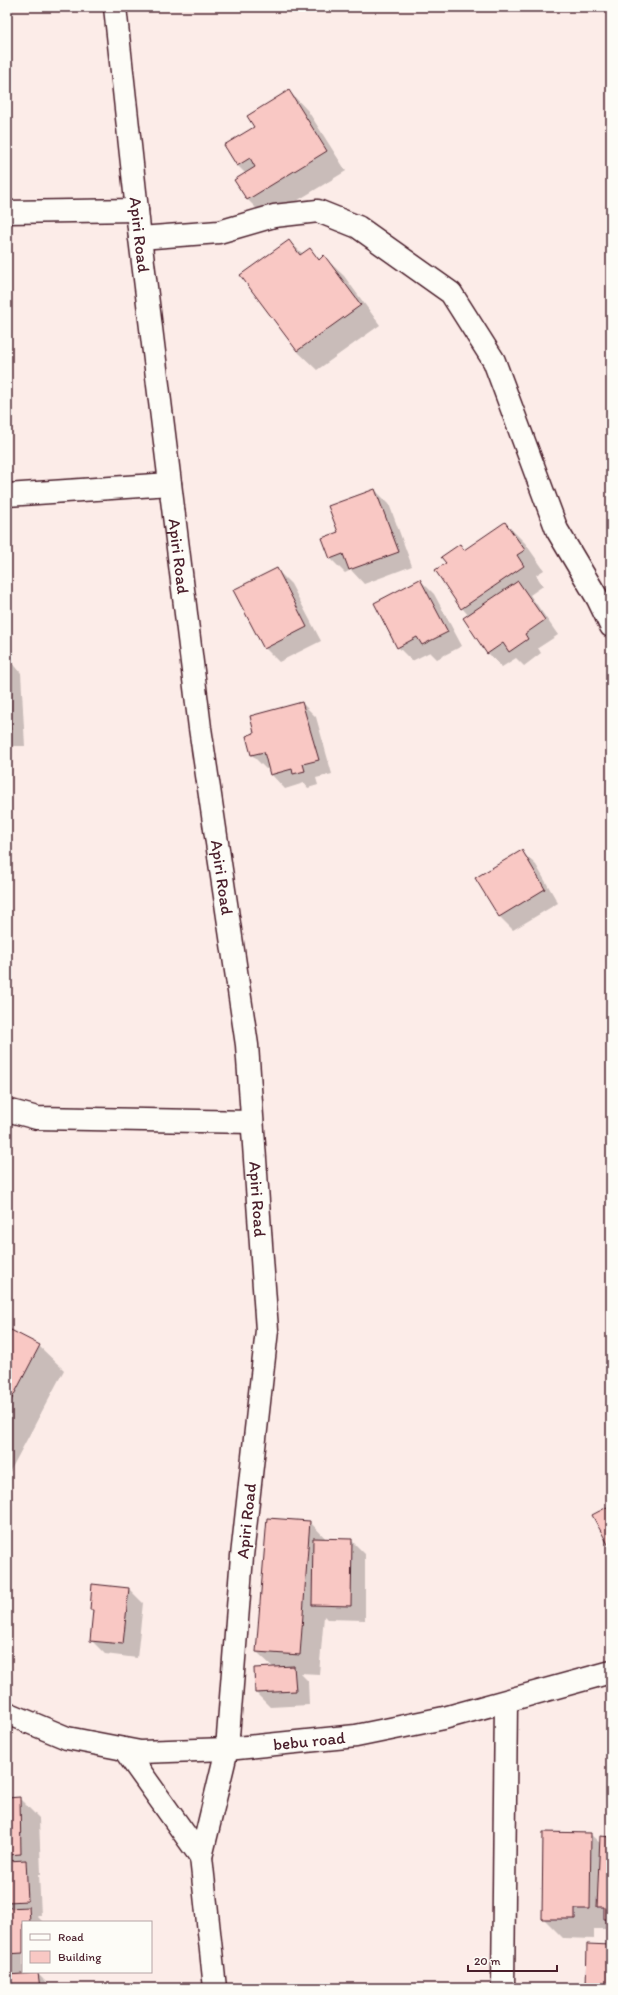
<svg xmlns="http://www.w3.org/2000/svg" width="618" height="1995" font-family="Itim,sans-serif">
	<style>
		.shadow { fill: #0003 }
		.building { fill: #f9c8c4; stroke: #4a1f2b }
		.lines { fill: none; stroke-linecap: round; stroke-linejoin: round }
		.street-casing { stroke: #4a1f2b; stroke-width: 25 }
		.secondary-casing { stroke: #4a1f2b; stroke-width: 25 }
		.street { stroke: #fdfcf7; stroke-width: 22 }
		.secondary { stroke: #fdfcf7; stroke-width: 22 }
		.labels { text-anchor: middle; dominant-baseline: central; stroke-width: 4; stroke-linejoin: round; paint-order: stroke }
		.street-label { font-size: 17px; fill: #4a1f2b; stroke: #fdfcf7 }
	</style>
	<rect width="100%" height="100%" fill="#fcece8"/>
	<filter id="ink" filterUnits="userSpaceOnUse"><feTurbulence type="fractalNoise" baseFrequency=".025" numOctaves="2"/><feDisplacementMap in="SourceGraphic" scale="8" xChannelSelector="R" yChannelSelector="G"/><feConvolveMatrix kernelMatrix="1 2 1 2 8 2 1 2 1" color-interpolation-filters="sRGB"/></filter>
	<g filter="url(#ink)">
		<g class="shadow">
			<path d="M289,91L308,111L346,171L267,219L247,199L246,174L238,166L225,145L255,127Z"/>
			<path d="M289,241L303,254L310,249L320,260L324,257L344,276L380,325L317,370L297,351Z"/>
			<path d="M375,490L389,504L412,566L364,584L351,570L345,573L331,559L339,533Z"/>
			<path d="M505,523L525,543L544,570L536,575L543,586L530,595L558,635L538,648L541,653L524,666L516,658L502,667L488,653L469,616L462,608L436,571L447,563L460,546L465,551Z"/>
			<path d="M277,570L291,584L321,641L279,662L265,648Z"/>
			<path d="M420,580L434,594L462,646L437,659L430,652L412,661L398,647Z"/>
			<path d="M7,656L21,673L25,746H7Z"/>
			<path d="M302,703L316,717L332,774L316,778L318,785L308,788L304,783L285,789L271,774L269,768L266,769L252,755L247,737L256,734Z"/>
			<path d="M521,851L536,865L558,903L513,930L499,916Z"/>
			<path d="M7,1329L39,1346L64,1370L7,1477Z"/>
			<path d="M310,1522L327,1540H351L365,1554V1620L327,1619L324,1616L319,1674L300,1673L308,1681L309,1705L270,1707L256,1693L274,1668L257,1652Z"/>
			<path d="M129,1589L143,1603L137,1658L105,1654L91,1640L94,1613L91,1610Z"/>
			<path d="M19,1798L39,1818L41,1874H39L41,1915H36L43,1922H23V1972H49L37,1973L52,1988H7V1976L19,1975V1974H7V1799Z"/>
			<path d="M590,1834L601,1844L611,1838V1924L610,1923V1929H594V1939L563,1938L543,1918Z"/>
		</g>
		<g class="building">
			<path d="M289,90L327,151L247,200L234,180L255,167L250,158L237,166L224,145L254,127L247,116Z"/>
			<path d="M289,240L300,255L310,248L319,260L324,255L361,305L297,351L240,275Z"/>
			<path d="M375,489L399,552L349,570L343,554L330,559L322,538L338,532L328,506Z"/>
			<path d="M505,522L525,550L517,555L524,566L461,609L435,570L446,563L441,557L460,544L464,550Z"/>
			<path d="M277,568L307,627L264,649L233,590Z"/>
			<path d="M420,579L448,632L422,645L417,637L397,648L374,603Z"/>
			<path d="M518,581L545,620L525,634L528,639L509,652L503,643L487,654L463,618Z"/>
			<path d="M7,658L11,732L7,733Z"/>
			<path d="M302,702L319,760L303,764L305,771L293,774L292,769L270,775L264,752L251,755L246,736L254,733L250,716Z"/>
			<path d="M522,850L545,889L499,917L475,878Z"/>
			<path d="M7,1328L40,1345L7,1408Z"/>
			<path d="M611,1505V1548H610L592,1515Z"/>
			<path d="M267,1518L310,1521L300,1655L256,1652Z"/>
			<path d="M313,1538L352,1539L351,1606L312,1605Z"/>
			<path d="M92,1584L129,1588L123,1644L90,1641L93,1610H90Z"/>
			<path d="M294,1666L296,1691L255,1693L254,1668Z"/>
			<path d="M20,1797L21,1854L7,1855V1798Z"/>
			<path d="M543,1832L591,1833L590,1909H575V1919H542Z"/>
			<path d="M600,1836L611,1837V1919H604V1907H597Z"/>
			<path d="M26,1860L28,1901L7,1902V1861Z"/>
			<path d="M29,1907L30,1922H23V1953L7,1954V1908Z"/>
			<path d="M587,1944L611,1945V1988H586Z"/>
			<path d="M38,1973L40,1988H7V1975Z"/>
		</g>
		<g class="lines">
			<g class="street-casing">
				<g id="street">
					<path d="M7,212L137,210"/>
					<path d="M140,238L219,232L274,216L318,211L358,227L451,293L494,361L557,530L598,599L611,626"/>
					<path d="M7,495L170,484"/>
					<path d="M7,1110L37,1118L252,1122"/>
					<path d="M124,1749L201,1857"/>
					<path d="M215,1988L201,1857L227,1749"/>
					<path d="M503,1988L506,1702"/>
				</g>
			</g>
			<g class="secondary-casing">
				<g id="secondary">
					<path id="s1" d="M115,7L140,238L200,728L247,1045L267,1330L242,1556L227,1749"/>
					<path id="s2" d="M7,1713L67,1738L140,1752L227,1749L356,1736L444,1718L611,1672"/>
				</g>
			</g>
			<use href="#street" class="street"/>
			<use href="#secondary" class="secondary"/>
		</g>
	</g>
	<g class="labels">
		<g class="street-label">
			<text stroke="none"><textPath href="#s1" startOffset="229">Apiri Road</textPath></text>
			<text stroke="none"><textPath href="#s1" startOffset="553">Apiri Road</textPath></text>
			<text stroke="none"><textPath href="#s1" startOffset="877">Apiri Road</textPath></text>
			<text stroke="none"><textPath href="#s1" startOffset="1201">Apiri Road</textPath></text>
			<text transform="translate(246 1521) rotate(-84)">Apiri Road</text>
			<text stroke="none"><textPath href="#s2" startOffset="309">bebu road</textPath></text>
		</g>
	</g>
	<rect width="618" height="1995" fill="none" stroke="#fdfcf7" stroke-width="24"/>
	<rect x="12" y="12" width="594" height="1971" fill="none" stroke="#4a1f2b" stroke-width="1.5" filter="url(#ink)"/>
	<rect x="22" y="1921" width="130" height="52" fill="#fdfcf7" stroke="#b5a4a5"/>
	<rect x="30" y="1934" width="20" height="6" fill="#fdfcf7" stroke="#b5a4a5"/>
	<text x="58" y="1941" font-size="12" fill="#4a1f2b">Road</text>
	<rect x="30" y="1951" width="20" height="12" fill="#f9c8c4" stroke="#b5a4a5"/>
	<text x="58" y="1961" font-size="12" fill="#4a1f2b">Building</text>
	<path d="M468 1965v6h89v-6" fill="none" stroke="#4a1f2b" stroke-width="2"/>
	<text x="474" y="1965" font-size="12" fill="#4a1f2b" stroke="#fdfcf7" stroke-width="3" paint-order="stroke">20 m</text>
</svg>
